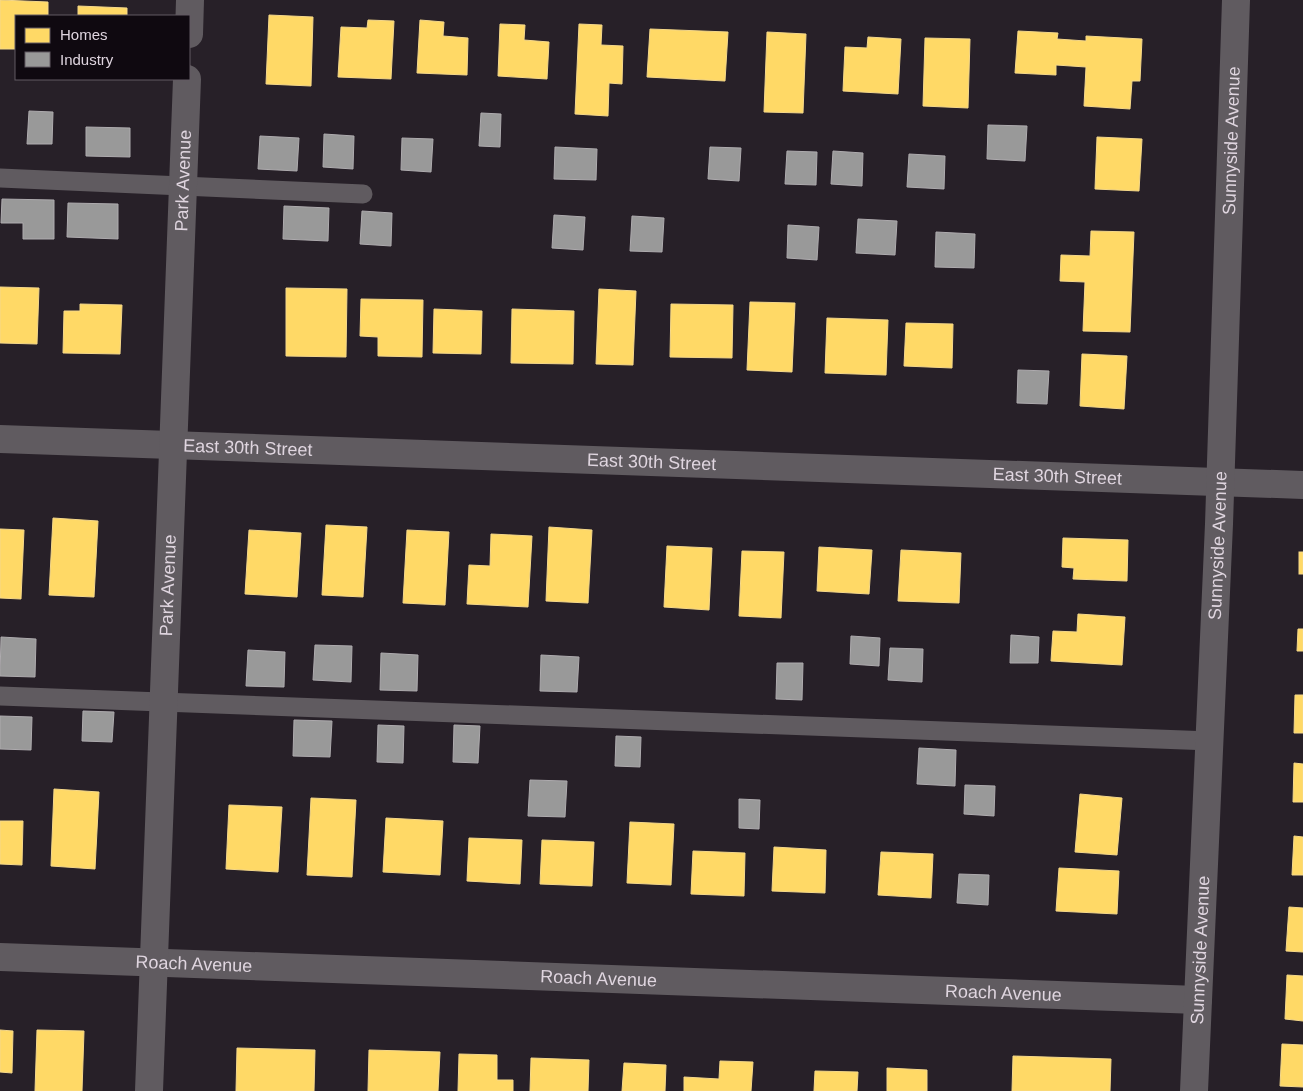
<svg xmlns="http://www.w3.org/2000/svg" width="1303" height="1091" font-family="Arial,sans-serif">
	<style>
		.homes { fill: #ffd966; stroke: #f5d88a }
		.industry { fill: #999; stroke: #aeabae }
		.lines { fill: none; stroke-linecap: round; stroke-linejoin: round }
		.service { stroke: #605b60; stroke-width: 19 }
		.minor { stroke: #605b60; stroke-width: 28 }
		.labels { text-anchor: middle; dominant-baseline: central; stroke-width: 5; stroke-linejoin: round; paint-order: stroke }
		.street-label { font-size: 18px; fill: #dfd5df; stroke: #0f0910 }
	</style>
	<rect width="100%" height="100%" fill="#272028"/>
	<g class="homes">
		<path d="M0,0L48,2V16H16V49H0Z"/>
		<path d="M78,6L127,8V16H78Z"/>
		<path d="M269,15L313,17L311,86L266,84Z"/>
		<path d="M368,20L394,21L391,79L338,77L341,27L367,28Z"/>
		<path d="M420,20L444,22L443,36L468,38L467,75L417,73Z"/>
		<path d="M500,24L525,25L524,40L549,42L547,79L498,76Z"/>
		<path d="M579,24L602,25L601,45L623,46L622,84L609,83L608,116L575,114Z"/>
		<path d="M650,29L728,32L725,81L647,77Z"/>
		<path d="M1018,31L1058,33L1057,39L1086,41V36L1142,39L1140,81H1132L1130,109L1084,106L1086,67L1056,65V75L1015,73Z"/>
		<path d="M767,32L806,34L803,113L764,112Z"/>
		<path d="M868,37L901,39L898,94L843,91L845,47L867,48Z"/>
		<path d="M925,38L970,39L968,108L923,106Z"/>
		<path d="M1097,137L1142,139L1139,191L1095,189Z"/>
		<path d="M1091,231L1134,232L1130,332L1083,331L1085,282L1060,281L1061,255L1090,256Z"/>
		<path d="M0,287L39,288L37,344L0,343Z"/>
		<path d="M286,288L347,289L346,357L286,356Z"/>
		<path d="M599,289L636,291L633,365L596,364Z"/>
		<path d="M361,299L423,300L422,357L378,356V337L360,336Z"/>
		<path d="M750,302L795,303L792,372L747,370Z"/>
		<path d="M80,304L122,305L120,354L63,353L64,311H80Z"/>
		<path d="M671,304L733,305L732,358L670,357Z"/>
		<path d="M434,309L482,311L481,354L433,353Z"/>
		<path d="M512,309L574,311L573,364L511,363Z"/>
		<path d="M827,318L888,320L886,375L825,373Z"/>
		<path d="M906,323L953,324L952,368L904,366Z"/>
		<path d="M1082,354L1127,356L1124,409L1080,406Z"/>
		<path d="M53,518L98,521L94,597L49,595Z"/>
		<path d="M326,525L367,527L363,597L322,595Z"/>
		<path d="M549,527L592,530L588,603L546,601Z"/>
		<path d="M0,529L24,530L21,599L0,598Z"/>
		<path d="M249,530L301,533L297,597L245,594Z"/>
		<path d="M407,530L449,532L445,605L403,603Z"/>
		<path d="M491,534L532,536L528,607L467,604L469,565L490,566Z"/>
		<path d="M1063,538L1128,540L1127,581L1073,579L1074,568L1062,567Z"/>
		<path d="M667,546L712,548L709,610L664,607Z"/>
		<path d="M819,547L872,550L869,594L817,591Z"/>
		<path d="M901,550L961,553L959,603L898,601Z"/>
		<path d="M742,551L784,552L781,618L739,616Z"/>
		<rect x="1299" y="552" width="4" height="22"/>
		<path d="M1078,614L1125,617L1122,665L1051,661L1053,631L1077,632Z"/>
		<path d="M1298,629H1303V651H1297Z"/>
		<path d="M1295,695H1303V733H1294Z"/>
		<path d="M1294,763L1303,764V802H1293Z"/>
		<path d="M54,789L99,792L95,869L51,866Z"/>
		<path d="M1080,794L1122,798L1117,855L1075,852Z"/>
		<path d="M311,798L356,800L352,877L307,875Z"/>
		<path d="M229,805L282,807L278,872L226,869Z"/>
		<path d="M386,818L443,821L440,875L383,872Z"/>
		<path d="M0,821H23L22,865L0,864Z"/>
		<path d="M630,822L674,824L671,885L627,883Z"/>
		<path d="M1294,836L1303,837V875H1292Z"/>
		<path d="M469,838L522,840L520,884L467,881Z"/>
		<path d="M542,840L594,842L592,886L540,884Z"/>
		<path d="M774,847L826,850L825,893L772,891Z"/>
		<path d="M693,851L745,853L744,896L691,894Z"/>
		<path d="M881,852L933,854L931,898L878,895Z"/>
		<path d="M1059,868L1119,871L1117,914L1056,911Z"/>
		<path d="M1289,907L1303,908V952L1286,951Z"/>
		<path d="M1287,975L1303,976V1021L1285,1019Z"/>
		<path d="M0,1030L13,1031L12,1073L0,1072Z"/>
		<path d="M37,1030L84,1031L82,1091H35Z"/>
		<path d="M1282,1044L1303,1045V1087L1280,1086Z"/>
		<path d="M237,1048L315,1050L314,1091H236Z"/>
		<path d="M369,1050L440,1052L438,1091H368Z"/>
		<path d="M459,1054L497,1055V1080H513V1091H458Z"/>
		<path d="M1013,1056L1111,1059L1110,1091H1012Z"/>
		<path d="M531,1058L589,1060L588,1091H530Z"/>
		<path d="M720,1061L753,1062L751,1091H684V1077L719,1079Z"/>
		<path d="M624,1063L666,1065L665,1091H622Z"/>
		<path d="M887,1068L927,1070V1091H887Z"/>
		<path d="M815,1071L858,1072L857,1091H814Z"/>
	</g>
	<g class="industry">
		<path d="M29,111L53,112L52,144H27Z"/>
		<path d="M481,113L501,114L500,147L479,146Z"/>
		<path d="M988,125L1027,126L1025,161L987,159Z"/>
		<path d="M86,127L130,128V157L86,156Z"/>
		<path d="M324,134L354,136L353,169L323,167Z"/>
		<path d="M260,136L299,138L297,171L258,169Z"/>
		<path d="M402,138L433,139L431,172L401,170Z"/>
		<path d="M555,147L597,149L596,180L554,179Z"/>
		<path d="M710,147L741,148L739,181L708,179Z"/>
		<path d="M787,151L817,152L816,185L785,184Z"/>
		<path d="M833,151L863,153L862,186L831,184Z"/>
		<path d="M909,154L945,156L944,189L907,187Z"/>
		<path d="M2,199L54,200V239H23V223H1Z"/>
		<path d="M68,203L118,204V239L67,237Z"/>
		<path d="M284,206L329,208L328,241L283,239Z"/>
		<path d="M362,211L392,213L391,246L360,244Z"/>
		<path d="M554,215L585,217L583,250L552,248Z"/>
		<path d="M632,216L664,218L662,252L630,251Z"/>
		<path d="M858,219L897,221L895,255L856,253Z"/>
		<path d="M788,225L819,227L817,260L787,258Z"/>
		<path d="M936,232L975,234L974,268L935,267Z"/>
		<path d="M1018,370L1049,371L1047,404L1017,403Z"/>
		<path d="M1011,635L1039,637L1038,663H1010Z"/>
		<path d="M851,636L880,638L879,666L850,664Z"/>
		<path d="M1,637L36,639L35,677L0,676Z"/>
		<path d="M315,645L352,646L351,682L313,680Z"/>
		<path d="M890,648L923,649L922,682L888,680Z"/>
		<path d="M248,650L285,652L284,687L246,686Z"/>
		<path d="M381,653L418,655L417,691L380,690Z"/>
		<path d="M541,655L579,657L577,692L540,691Z"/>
		<path d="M777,663H803L802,700L776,699Z"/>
		<path d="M83,711L114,712L112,742L82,741Z"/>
		<path d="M0,716L32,717L31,750L0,749Z"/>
		<path d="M294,720L332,721L330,757L293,756Z"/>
		<path d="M378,725L404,726L403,763L377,762Z"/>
		<path d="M454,725L480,726L478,763L453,762Z"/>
		<path d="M616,736L641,737L640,767L615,766Z"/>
		<path d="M919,748L956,750L955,786L917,784Z"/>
		<path d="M530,780L567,781L565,817L528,816Z"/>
		<path d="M965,785L995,786L994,816L964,814Z"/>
		<path d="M739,799L760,800L759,829L739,828Z"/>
		<path d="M959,874L989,875L988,905L957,903Z"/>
	</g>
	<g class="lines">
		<g class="service">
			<path d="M0,178L363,194"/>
			<path d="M0,696L1211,741"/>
		</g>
		<g class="minor">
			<path d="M189,34L190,0"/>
			<path id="s1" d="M0,439L1303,485"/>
			<path id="s2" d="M0,957L1198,1000"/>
			<path id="s3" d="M149,1091L187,79"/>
			<path id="s4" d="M1194,1091L1219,524L1236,0"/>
		</g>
	</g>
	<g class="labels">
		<g class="street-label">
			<text stroke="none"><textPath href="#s4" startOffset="951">Sunnyside Avenue</textPath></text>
			<text stroke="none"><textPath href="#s3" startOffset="911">Park Avenue</textPath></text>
			<text stroke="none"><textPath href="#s1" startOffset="248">East 30th Street</textPath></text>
			<text stroke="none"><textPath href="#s1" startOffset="652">East 30th Street</textPath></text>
			<text stroke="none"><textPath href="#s1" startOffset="1058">East 30th Street</textPath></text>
			<text stroke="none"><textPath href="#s4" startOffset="546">Sunnyside Avenue</textPath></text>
			<text stroke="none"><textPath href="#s3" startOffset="506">Park Avenue</textPath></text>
			<text stroke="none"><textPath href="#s4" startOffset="141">Sunnyside Avenue</textPath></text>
			<text stroke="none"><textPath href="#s2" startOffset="194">Roach Avenue</textPath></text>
			<text stroke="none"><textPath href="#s2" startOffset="599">Roach Avenue</textPath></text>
			<text stroke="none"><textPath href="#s2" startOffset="1004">Roach Avenue</textPath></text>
		</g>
	</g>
	<rect x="15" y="15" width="175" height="65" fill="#0f0910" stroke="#625b63"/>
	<rect x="25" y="28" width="25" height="15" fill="#ffd966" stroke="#625b63"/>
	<text x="60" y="40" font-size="15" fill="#dfd5df">Homes</text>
	<rect x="25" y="52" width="25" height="15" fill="#999999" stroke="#625b63"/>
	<text x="60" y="65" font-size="15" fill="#dfd5df">Industry</text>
</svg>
